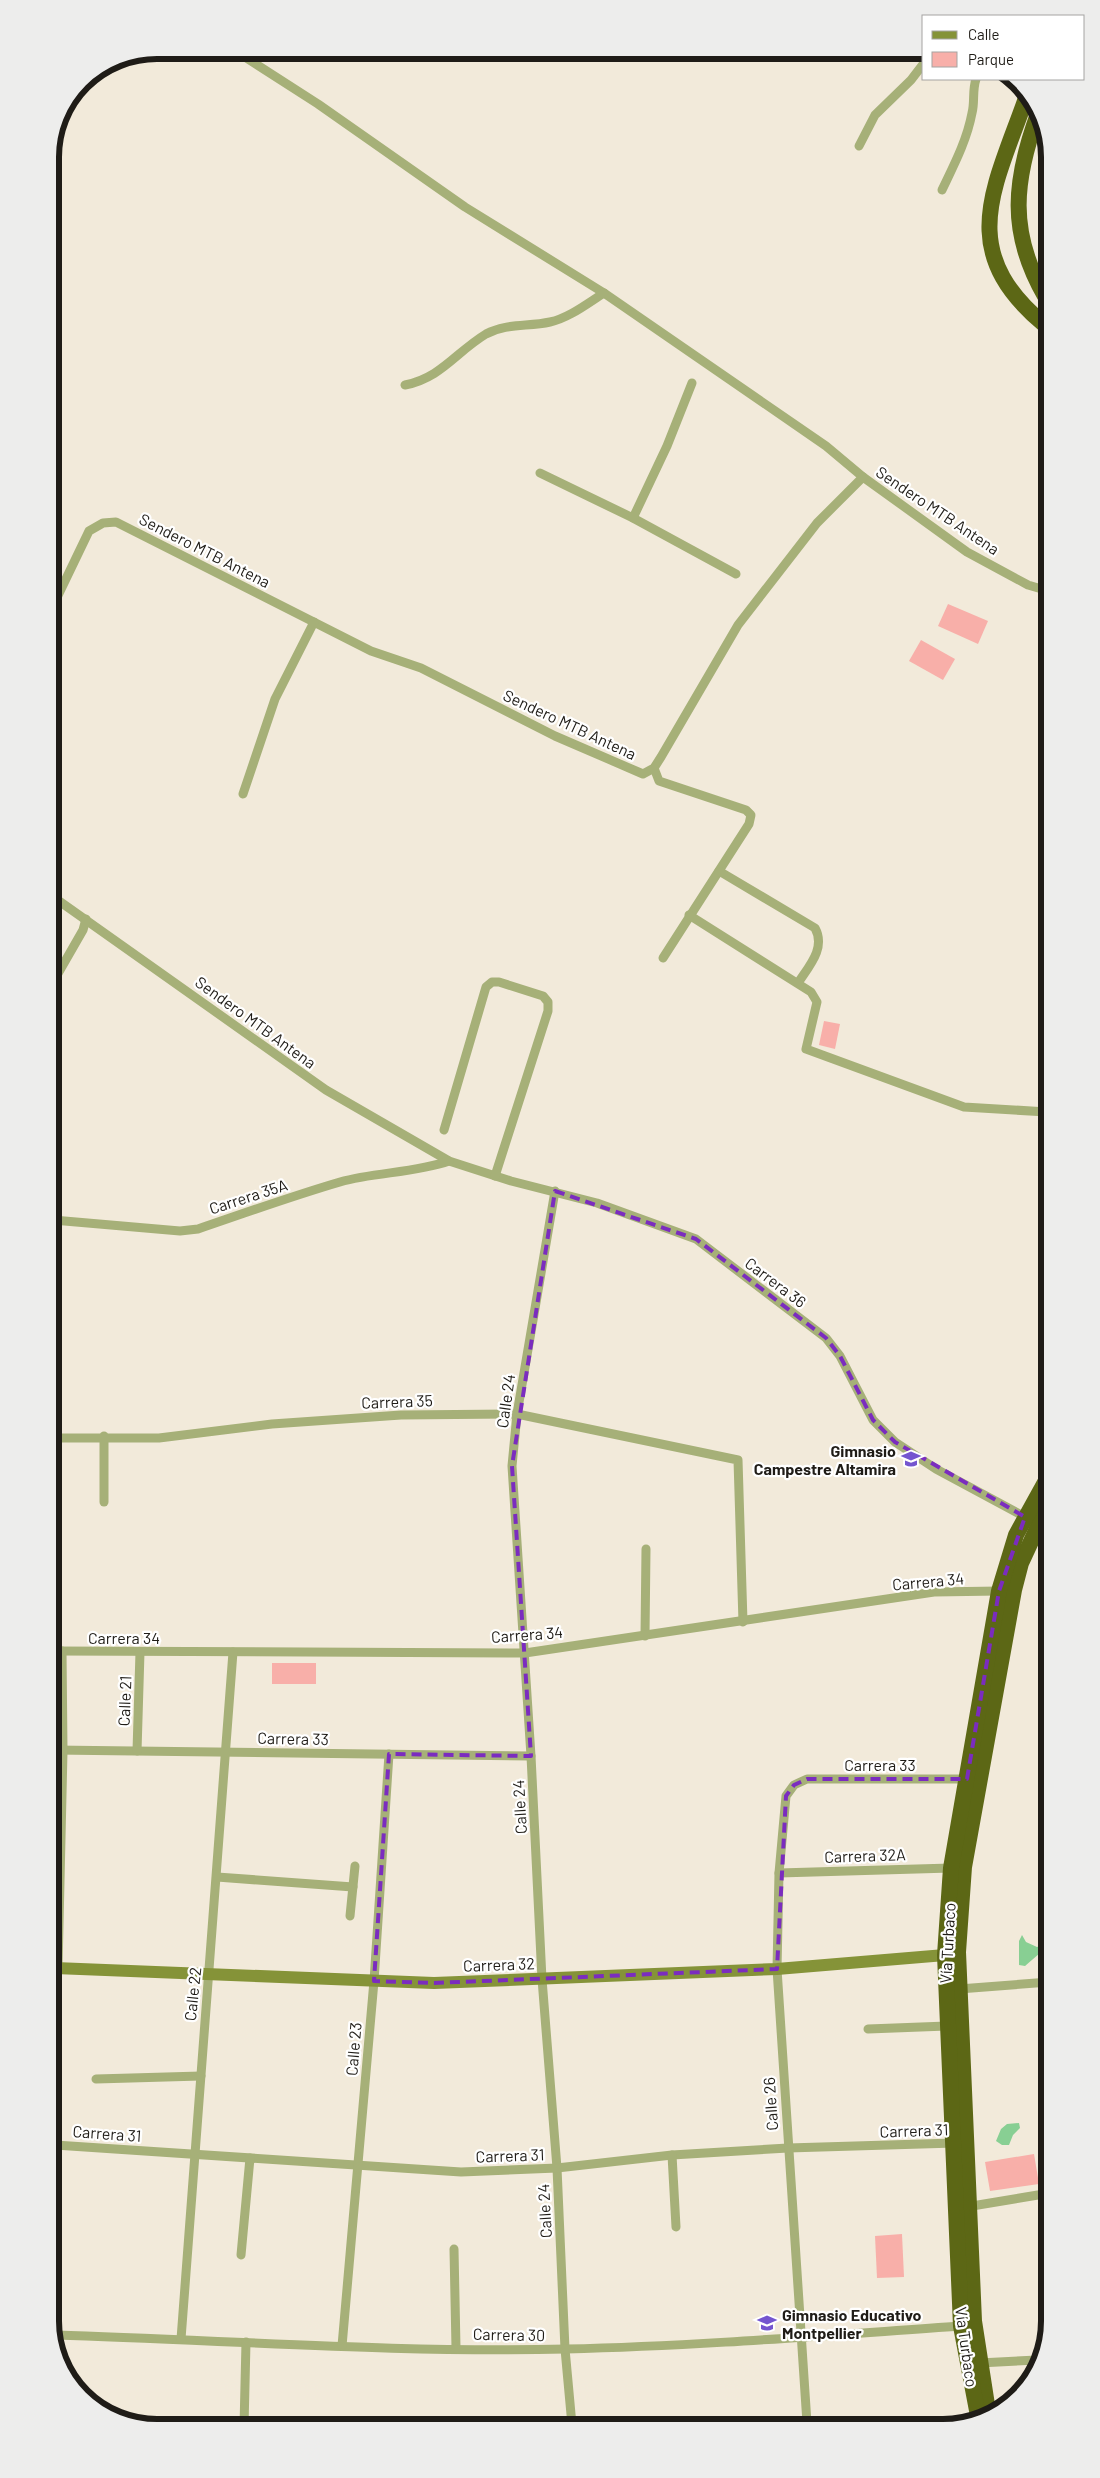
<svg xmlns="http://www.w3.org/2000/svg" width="1100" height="2478" font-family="Barlow,sans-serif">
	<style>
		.green { fill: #f8afa9 }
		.water { fill: #88cf93 }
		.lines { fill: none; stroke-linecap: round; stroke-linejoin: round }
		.street { stroke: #a6b078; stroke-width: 9 }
		.secondary { stroke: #859338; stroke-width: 12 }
		.highway { stroke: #5c6715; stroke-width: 16 }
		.marked { fill: none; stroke: #7b2cbf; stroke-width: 4; stroke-dasharray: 10 6; stroke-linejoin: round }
		.labels { text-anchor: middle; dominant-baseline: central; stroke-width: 4.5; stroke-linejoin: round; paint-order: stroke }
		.street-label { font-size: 16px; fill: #1f1c17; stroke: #fff }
		.poi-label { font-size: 16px; font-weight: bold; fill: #1f1c17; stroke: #fff; text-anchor: end }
		.rim { fill: none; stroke: #1f1c17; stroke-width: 6 }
	</style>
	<rect width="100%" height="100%" fill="#f2eada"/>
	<g class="green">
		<path d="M948,604L988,621L978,644L938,626Z"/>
		<path d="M921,640L955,659L943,680L909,661Z"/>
		<path d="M824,1021L840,1024L835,1049L819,1045Z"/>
		<rect x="272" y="1663" width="44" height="21"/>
		<path d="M1034,2154L1039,2184L990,2191L985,2162Z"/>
		<path d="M902,2234L904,2277L877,2278L875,2236Z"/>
	</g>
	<g class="water">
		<path d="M1022,1935L1026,1942L1037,1947L1048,1943L1049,1953H1040L1025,1966L1019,1965V1941Z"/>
		<path d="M1019,2123L1020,2128L1013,2135L1009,2145H1002L996,2141L1001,2129L1007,2124Z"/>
	</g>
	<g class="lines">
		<g class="street">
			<path d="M234,50L318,104L465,207L604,293L826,446L863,477L967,552L1028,585L1045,590"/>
			<path d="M859,146L875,115L911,80L924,63"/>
			<path d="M942,190C954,165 967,140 972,113C975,102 972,91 976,79"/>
			<path d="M405,385C441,378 456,352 486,334C506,323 528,327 550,322C569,318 588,303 604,293"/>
			<path d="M540,473L633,518L736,574"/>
			<path d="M633,518L667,446L692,383"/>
			<path d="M51,610L89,531L103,523L116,522L371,651L421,668L555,736L643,774L654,768L661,757L738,625L817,523L863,477"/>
			<path d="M654,768L659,781L746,810L751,815L749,824L663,958"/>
			<path d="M243,794L275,699L314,622"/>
			<path d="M719,871L815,928C826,948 809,966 798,983"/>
			<path d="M52,896L326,1090L449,1161L511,1181L597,1203L696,1239L826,1338L840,1356L873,1420L895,1442L936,1469L1025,1517"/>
			<path d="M689,915L811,992L817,1002L806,1049L964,1107L1047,1112"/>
			<path d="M52,984L83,930L86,919"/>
			<path d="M444,1130L486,987L492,982H499L543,996L548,1002V1011L495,1176"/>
			<path d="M555,1191L517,1414L512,1466L531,1756L542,1979L557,2168L565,2349L572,2425"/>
			<path d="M53,1220L180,1231L198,1229C245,1213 292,1196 340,1182C375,1172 415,1173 449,1161"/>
			<path d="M104,1436V1502"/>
			<path d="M53,1438H159L272,1424L401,1415L517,1414L738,1460L743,1622"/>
			<path d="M645,1636L646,1549"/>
			<path d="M54,1651L525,1653L934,1592L999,1591"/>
			<path d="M54,1750L531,1756"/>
			<path d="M137,1751L140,1652"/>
			<path d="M779,1873L951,1868"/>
			<path d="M217,1877L353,1887"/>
			<path d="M350,1916L355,1866"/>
			<path d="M58,1968L63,1751L62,1651"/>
			<path d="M959,1989L1049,1982"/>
			<path d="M868,2029L947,2026"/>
			<path d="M96,2079L201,2076"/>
			<path d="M55,2145L461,2172L557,2168L672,2155L788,2148L955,2143"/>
			<path d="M672,2155L676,2227"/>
			<path d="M966,2207L1050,2193"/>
			<path d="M454,2249L456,2348"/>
			<path d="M241,2255L250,2158"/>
			<path d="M56,2335C225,2340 396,2353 566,2349C698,2346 830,2335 961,2326"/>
			<path d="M181,2339L233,1652"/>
			<path d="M342,2346L374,1981L389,1754"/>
			<path d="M979,2363L1037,2360"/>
			<path d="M807,2423L777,1969L779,1873L786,1796L794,1785L807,1779H967"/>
			<path d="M244,2427L246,2342"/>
		</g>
		<path class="secondary" d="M55,1968L434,1983L777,1969L945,1955"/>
		<g class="highway">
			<path d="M1026,98C994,189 955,251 1045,325"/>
			<path d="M1038,114C1014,180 1008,232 1045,296"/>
			<path d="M987,2405L974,2321L958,1952L964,1867L1014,1590L1021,1563L1048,1505"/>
			<path d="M979,2421L961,2326L945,1955L951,1868L999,1591L1016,1535L1048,1477"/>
		</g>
	</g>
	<path class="marked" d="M555,1191L696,1239L826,1338L840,1356L873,1420L895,1442L1025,1517L999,1591L967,1779H807L794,1785L786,1796L777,1969L434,1983L374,1981L389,1754L531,1756L512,1466Z"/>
	<defs>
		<g id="school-bare" transform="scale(1.5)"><path d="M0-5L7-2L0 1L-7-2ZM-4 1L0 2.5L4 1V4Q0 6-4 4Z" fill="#7455cf" stroke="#fff" stroke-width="2.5" paint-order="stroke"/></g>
	</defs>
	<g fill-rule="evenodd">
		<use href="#school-bare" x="911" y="1459"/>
		<use href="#school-bare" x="767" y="2323"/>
	</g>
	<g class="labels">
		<g class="street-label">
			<text transform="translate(938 510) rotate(34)">Sendero MTB Antena</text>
			<text transform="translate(205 550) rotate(27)">Sendero MTB Antena</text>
			<text transform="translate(570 724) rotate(25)">Sendero MTB Antena</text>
			<text transform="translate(256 1022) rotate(36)">Sendero MTB Antena</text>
			<text transform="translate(248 1196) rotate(-18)">Carrera 35A</text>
			<text transform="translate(776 1282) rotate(37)">Carrera 36</text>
			<text transform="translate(397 1401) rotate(-2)">Carrera 35</text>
			<text transform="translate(505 1401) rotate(-82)">Calle 24</text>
			<text transform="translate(928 1581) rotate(-5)">Carrera 34</text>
			<text transform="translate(527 1634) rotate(-4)">Carrera 34</text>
			<text x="124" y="1637">Carrera 34</text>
			<text transform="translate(124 1701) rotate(-88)">Calle 21</text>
			<text transform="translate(293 1738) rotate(1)">Carrera 33</text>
			<text x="880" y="1764">Carrera 33</text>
			<text transform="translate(519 1807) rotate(-93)">Calle 24</text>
			<text transform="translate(865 1855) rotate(-2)">Carrera 32A</text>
			<text transform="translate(947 1943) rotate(-87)">Vía Turbaco</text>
			<text transform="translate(499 1964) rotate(-2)">Carrera 32</text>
			<text transform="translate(192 1994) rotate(-84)">Calle 22</text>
			<text transform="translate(353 2049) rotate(-85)">Calle 23</text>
			<text transform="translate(770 2104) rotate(-94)">Calle 26</text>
			<text transform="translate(914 2130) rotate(-2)">Carrera 31</text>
			<text transform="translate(107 2133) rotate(4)">Carrera 31</text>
			<text transform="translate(510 2155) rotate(-2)">Carrera 31</text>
			<text transform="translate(544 2211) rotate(-93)">Calle 24</text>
			<text transform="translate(509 2334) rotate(1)">Carrera 30</text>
			<text transform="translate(967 2347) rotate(82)">Vía Turbaco</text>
		</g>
		<g class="poi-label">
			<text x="896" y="1450">Gimnasio<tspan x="896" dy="18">Campestre Altamira</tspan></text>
			<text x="782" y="2314" text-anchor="start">Gimnasio Educativo<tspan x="782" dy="18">Montpellier</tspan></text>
		</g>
	</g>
	<path d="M0 0H1100V2478H0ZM157 59H943A98 98 0 0 1 1041 157V2321A98 98 0 0 1 943 2419H157A98 98 0 0 1 59 2321V157A98 98 0 0 1 157 59Z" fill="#ededec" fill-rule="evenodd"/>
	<path class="rim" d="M157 59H943A98 98 0 0 1 1041 157V2321A98 98 0 0 1 943 2419H157A98 98 0 0 1 59 2321V157A98 98 0 0 1 157 59Z"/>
	<rect x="922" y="15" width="162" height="65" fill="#ffffff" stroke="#a5a4a2"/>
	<rect x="932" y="31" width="25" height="8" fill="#859338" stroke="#a5a4a2"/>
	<text x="968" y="40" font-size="15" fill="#1f1c17">Calle</text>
	<rect x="932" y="52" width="25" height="15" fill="#f8afa9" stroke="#a5a4a2"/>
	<text x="968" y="65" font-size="15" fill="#1f1c17">Parque</text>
</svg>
